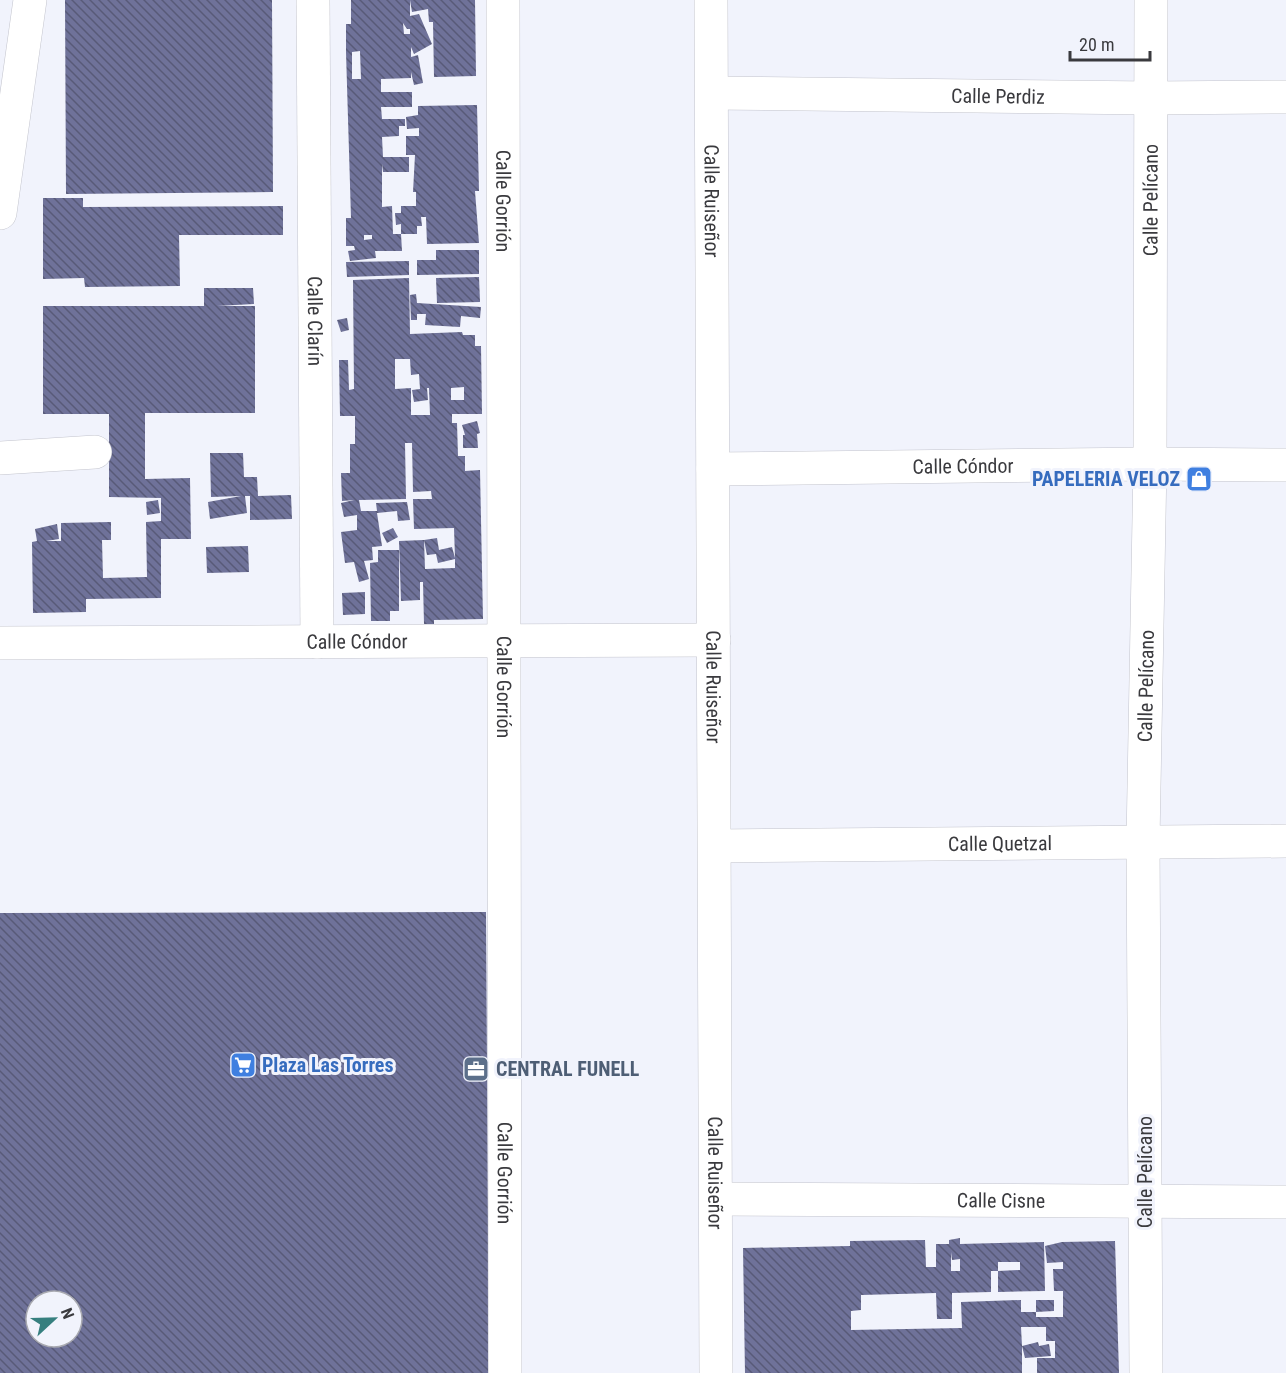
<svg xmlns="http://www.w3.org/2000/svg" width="1286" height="1373" font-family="'Roboto Condensed',sans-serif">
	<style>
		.building { fill: url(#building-back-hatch); fill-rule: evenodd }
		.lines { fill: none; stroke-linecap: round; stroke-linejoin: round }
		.minor-casing { stroke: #c3c4cd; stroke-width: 34 }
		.major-casing { stroke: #c3c4cd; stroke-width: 34 }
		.minor { stroke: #fff; stroke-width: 33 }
		.major { stroke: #fff; stroke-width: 33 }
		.labels { text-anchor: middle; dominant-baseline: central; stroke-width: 6; stroke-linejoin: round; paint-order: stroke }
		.street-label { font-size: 20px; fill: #3a3a3e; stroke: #f1f3fc }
		.shop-label { font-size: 20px; font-weight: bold; fill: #366cbe; stroke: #f1f3fc; text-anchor: end }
		.service-label { font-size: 20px; font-weight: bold; fill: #4e5e75; stroke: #f1f3fc; text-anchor: start }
	</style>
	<defs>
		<pattern id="building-back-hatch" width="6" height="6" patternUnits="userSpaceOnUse" patternTransform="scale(1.5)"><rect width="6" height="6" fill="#6f7299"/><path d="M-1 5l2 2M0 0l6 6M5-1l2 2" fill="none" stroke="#585a78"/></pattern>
	</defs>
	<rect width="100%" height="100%" fill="#f1f3fc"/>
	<g class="building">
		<path d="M65,0H272L273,192L66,194Z"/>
		<path d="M351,0H410V16L419,14L432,44L414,54L411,47V57L418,55L423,83L414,85L411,72V78L381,79V92H412V107H381L382,119H405V126H399V136L382,137L383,157H409V172H383L382,164V207L392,206L393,234H401V224L396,225L395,213H401V206H416V192H413L415,155H406V136H419V128L407,129L406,117L418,115V106L477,105L479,191H475L479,243L427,244L426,217H421L422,226H417V234H401L402,251H375L376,258L350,261L348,251L355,250L354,246H346V218H351L346,52V24H351ZM403,23L407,29H410V34H404ZM360,51L361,79H352V52ZM364,235H372V239L364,240Z"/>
		<path d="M410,0H475L476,76L434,77L433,22H429L428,9L412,12Z"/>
		<path d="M43,198H83V207L283,206V235H179L180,286L85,287L84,278L43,279Z"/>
		<path d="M436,250H479V274L417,275V260H436Z"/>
		<path d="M409,261V275L347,277L346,262Z"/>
		<path d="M479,277L480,302L437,303L436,278Z"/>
		<path d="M409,278L410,334L462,332L463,335H475V346H481L482,414H452V423H457L458,456H465V471L480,470L483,619L434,620V624H424L423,582H420V600L401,601L399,541L424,540L425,569L455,568V559L438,563L436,554L427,555L424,540L437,538L439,550L452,547L455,558L454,528L414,529L413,499H432L431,491L413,492L412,443H405L406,499L359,500L361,511H377L376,503L407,502L410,520L398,521L397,511L377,513L382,546L372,547L373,560L364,561L369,579L359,582L354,562L345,563L341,532L357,530V515L344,517L341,503L354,500L342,501L341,473H350V444H355V416H340L339,360H348L349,390L354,389L353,280ZM395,359H410L411,375L419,374L420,389L412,390L414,402L428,400L427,388H429L430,415H411V388L395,389ZM464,387V400H451V388Z"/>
		<path d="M204,288H253L254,304L217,306H255V413H145V479L190,478L191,539H161V598L86,599V612L33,613L32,542L37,541L35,529L57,524L59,539L46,541H61V523L111,522V540H102L103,578L147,577L146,522L161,521V498L109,497V414H43V306H204Z"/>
		<path d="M416,294L417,303L481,307L480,318L461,316L460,327L425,325L426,314H417V320H411L410,295Z"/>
		<path d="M347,318L349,330L341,332L337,320Z"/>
		<path d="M477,421L480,433L477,434L478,448H463V435H465L462,425Z"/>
		<path d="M210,453H243L244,477H257L258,496L291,495L292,519L250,520V496H245L247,513L210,519L208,502L241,496L211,497Z"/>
		<path d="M158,500L160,513L147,515L146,502Z"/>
		<path d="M393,528L398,537L387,543L382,533Z"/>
		<path d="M248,546L249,572L207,573L206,547Z"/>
		<path d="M378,550H399V611H390V621H371L370,563L378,562Z"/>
		<path d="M365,592V614L343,615L342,593Z"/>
		<path d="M486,912L488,1217H495L496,1373H0V913ZM36,1301H72V1337H36Z"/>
		<path d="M960,1238V1244L1044,1242L1045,1291L998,1292V1271L1020,1270V1262H998V1271H991V1292L952,1293V1319H937L936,1293L861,1295V1310L851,1311V1330L962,1328L961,1302L1021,1300V1312H1036V1317H1063V1291H1054L1053,1269H1063V1262L1047,1263L1045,1246L1062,1242L1115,1241L1119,1373H1037V1358H1055V1341H1046V1327H1021L1022,1346L1038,1342L1039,1346L1049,1344L1051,1356L1025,1358L1022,1346V1373H745L743,1248L850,1246V1241L925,1240L926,1267H936V1244H949V1240ZM951,1252L952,1260L960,1259V1271H951Z"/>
		<path d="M1036,1300H1054V1311L1036,1312Z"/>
	</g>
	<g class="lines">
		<g class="minor-casing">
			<g id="minor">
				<path id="s1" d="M313,0L317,642"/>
				<path id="s2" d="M503,0L505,1373"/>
				<path id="s3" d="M711,0L716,1373"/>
				<path id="s4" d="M712,93L1151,98L1286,97"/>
				<path d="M0,458L95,452"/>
				<path id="s5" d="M713,469L1150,464L1286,465"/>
				<path id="s6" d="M0,643L714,640"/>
				<path id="s7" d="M715,846L1286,841"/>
				<path id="s8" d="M716,1199L1286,1202"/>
				<path id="s9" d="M1146,1373L1143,841L1150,464L1151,0"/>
			</g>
		</g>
		<g class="major-casing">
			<path id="major" d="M0,213L30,0"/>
		</g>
		<use href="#minor" class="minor"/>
		<use href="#major" class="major"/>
	</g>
	<defs>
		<g id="shop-square" transform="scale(1.35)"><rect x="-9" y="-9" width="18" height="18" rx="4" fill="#3f7fe0" stroke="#f1f3fc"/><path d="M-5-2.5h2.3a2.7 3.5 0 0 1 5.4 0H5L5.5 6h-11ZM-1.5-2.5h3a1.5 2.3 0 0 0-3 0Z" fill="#fff"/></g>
		<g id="supermarket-square" transform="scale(1.35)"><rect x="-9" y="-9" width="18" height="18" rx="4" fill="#3f7fe0" stroke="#f1f3fc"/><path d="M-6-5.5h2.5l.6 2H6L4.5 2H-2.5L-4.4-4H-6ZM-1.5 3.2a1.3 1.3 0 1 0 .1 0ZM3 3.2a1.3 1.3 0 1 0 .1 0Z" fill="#fff"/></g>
		<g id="office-square" transform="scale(1.35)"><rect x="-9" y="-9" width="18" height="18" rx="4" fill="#5c6f8a" stroke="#f1f3fc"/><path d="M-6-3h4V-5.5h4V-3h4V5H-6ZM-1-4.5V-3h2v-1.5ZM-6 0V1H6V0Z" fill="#fff"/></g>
	</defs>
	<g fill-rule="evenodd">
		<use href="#shop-square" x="1199" y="479"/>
		<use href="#supermarket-square" x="243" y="1065"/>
		<use href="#office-square" x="476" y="1069"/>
	</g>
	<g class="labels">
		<g class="street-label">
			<text stroke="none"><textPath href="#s4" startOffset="286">Calle Perdiz</textPath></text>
			<text stroke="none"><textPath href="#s2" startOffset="201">Calle Gorrión</textPath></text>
			<text stroke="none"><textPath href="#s3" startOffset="201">Calle Ruiseñor</textPath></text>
			<text stroke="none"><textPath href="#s9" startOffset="1173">Calle Pelícano</textPath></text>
			<text stroke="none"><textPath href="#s1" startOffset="321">Calle Clarín</textPath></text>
			<text stroke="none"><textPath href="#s5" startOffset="250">Calle Cóndor</textPath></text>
			<text stroke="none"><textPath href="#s6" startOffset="357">Calle Cóndor</textPath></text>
			<text stroke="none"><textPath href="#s2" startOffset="687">Calle Gorrión</textPath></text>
			<text stroke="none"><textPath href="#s3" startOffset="687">Calle Ruiseñor</textPath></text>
			<text stroke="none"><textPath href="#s9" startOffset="687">Calle Pelícano</textPath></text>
			<text stroke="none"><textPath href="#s7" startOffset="285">Calle Quetzal</textPath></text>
			<text stroke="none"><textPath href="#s2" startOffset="1173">Calle Gorrión</textPath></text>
			<text stroke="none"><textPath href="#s3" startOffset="1173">Calle Ruiseñor</textPath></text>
			<text transform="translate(1145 1172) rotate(-90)">Calle Pelícano</text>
			<text stroke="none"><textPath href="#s8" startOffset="285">Calle Cisne</textPath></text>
		</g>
		<g class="shop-label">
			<text x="1180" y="479">PAPELERIA VELOZ</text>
			<text x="262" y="1065" text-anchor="start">Plaza Las Torres</text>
		</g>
		<g class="service-label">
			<text x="496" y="1069">CENTRAL FUNELL</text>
		</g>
	</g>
	<g transform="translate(54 1319) rotate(68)"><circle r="28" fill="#f1f3fc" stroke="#a8a9b0" stroke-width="1.5"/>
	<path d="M0-4.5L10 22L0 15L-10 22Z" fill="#367f7f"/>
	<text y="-9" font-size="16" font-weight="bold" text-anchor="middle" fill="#3a3a3e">N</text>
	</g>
	<path d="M1070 51v9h80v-9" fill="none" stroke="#3a3a3e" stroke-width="3"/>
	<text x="1079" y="51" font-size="18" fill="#3a3a3e" stroke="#f1f3fc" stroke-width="4.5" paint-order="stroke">20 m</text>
</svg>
